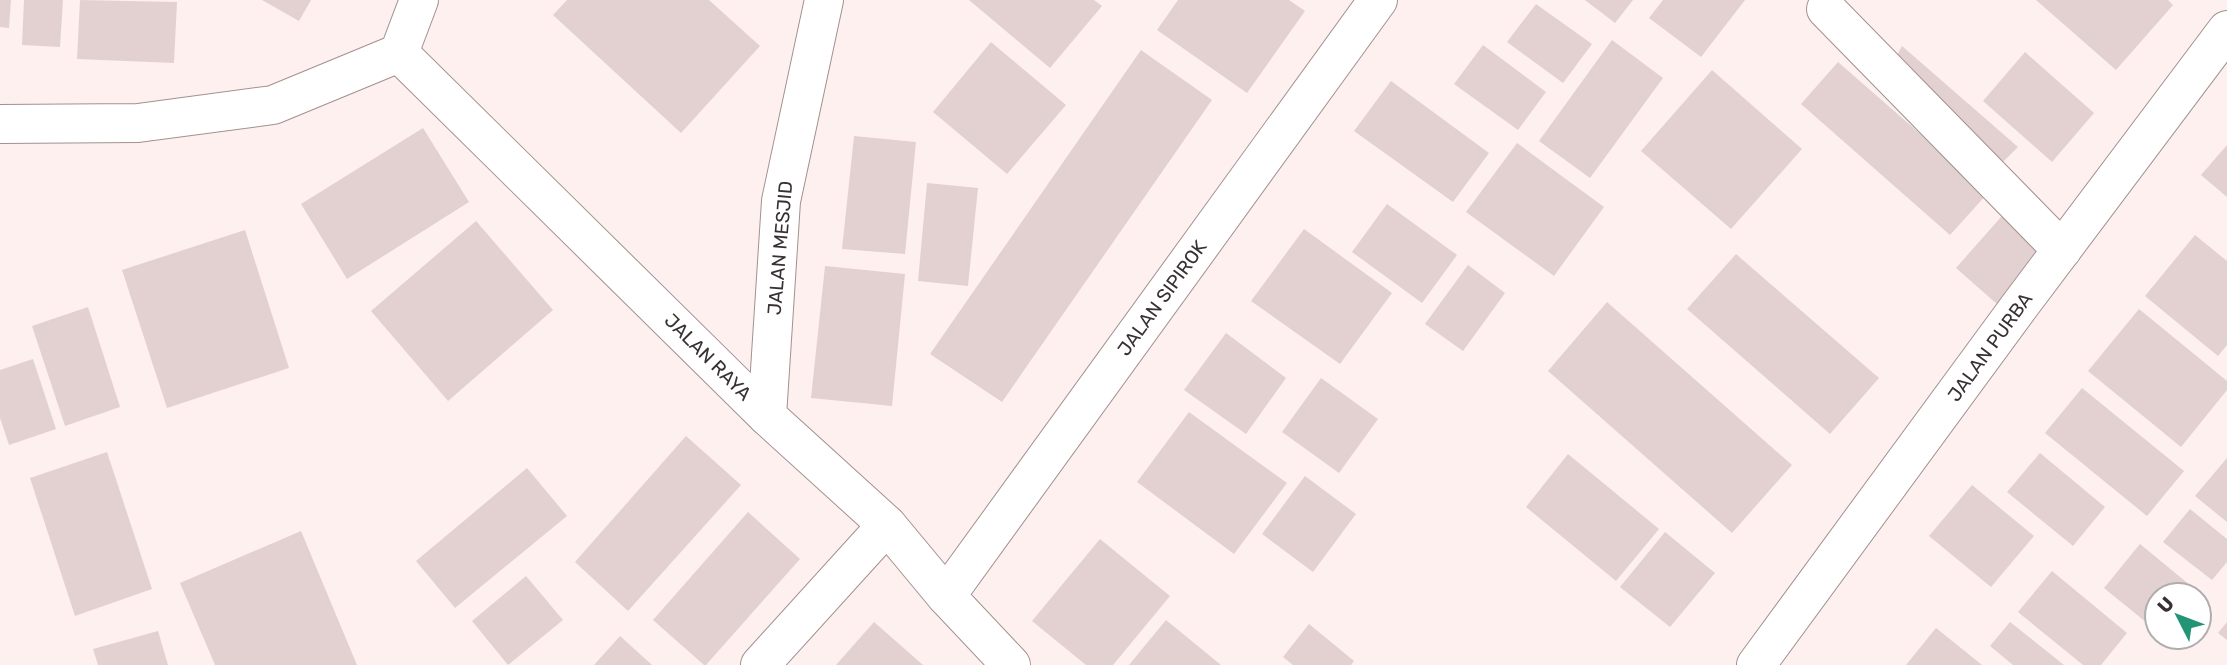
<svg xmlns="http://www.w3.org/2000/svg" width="2227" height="665" font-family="Rubik,sans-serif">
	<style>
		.building { fill: #e3d1d1 }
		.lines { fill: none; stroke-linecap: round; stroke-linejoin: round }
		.street-casing { stroke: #a29190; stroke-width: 40 }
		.secondary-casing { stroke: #a29190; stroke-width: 40 }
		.street { stroke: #fff; stroke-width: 38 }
		.secondary { stroke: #fff; stroke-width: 38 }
		.labels { text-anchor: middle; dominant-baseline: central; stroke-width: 5; stroke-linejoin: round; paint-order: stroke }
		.street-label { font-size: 19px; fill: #383131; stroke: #fff }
	</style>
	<rect width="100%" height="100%" fill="#fef0ef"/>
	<g class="building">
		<path d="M0,0H11L9,28L0,27Z"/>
		<path d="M24,0H63L60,47L22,45Z"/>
		<path d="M80,0L177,2L174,63L77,59Z"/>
		<path d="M262,0H311L299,21Z"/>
		<path d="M567,0H709L760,46L681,133L553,15Z"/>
		<path d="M969,0H1094L1102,6L1050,68Z"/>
		<path d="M1178,0H1289L1305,11L1247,93L1157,30Z"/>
		<path d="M1585,0H1633L1615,23Z"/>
		<path d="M1663,0H1745L1701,57L1649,18Z"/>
		<path d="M2036,0H2168L2173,5L2116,70Z"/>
		<path d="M1536,4L1592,44L1563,83L1507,42Z"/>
		<path d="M1612,40L1663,78L1590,178L1539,141Z"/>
		<path d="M991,42L1066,105L1007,174L933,112Z"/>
		<path d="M1483,45L1546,92L1518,130L1454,84Z"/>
		<path d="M1902,46L2018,147L1998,167L1894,61Z"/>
		<path d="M1141,50L1212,100L1002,402L930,354Z"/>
		<path d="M2025,52L2094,113L2052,162L1983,101Z"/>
		<path d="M1838,62L1988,193L1950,235L1801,104Z"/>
		<path d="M1712,70L1802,149L1731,229L1641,151Z"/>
		<path d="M1391,81L1489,153L1453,202L1354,131Z"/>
		<path d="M423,128L469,202L347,279L301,204Z"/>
		<path d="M854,136L916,142L905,254L842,249Z"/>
		<path d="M1517,143L1604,207L1554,276L1466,212Z"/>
		<path d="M2227,145V197L2201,175Z"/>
		<path d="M927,183L978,188L968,286L918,281Z"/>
		<path d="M1387,204L1457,255L1422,303L1352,252Z"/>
		<path d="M2008,209L2050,246L1998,305L1956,268Z"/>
		<path d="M476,221L553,310L448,401L371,311Z"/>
		<path d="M1304,229L1392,293L1340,364L1251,301Z"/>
		<path d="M245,230L289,368L167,408L122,270Z"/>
		<path d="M2195,235L2227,261V345L2218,356L2145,296Z"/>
		<path d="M1736,254L1879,378L1830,434L1687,309Z"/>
		<path d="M1468,265L1505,293L1463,351L1425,324Z"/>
		<path d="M825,266L905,274L892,406L811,398Z"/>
		<path d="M1607,302L1792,465L1732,533L1548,371Z"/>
		<path d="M88,307L120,407L65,426L32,326Z"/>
		<path d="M2139,309L2227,381V390L2181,447L2088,371Z"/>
		<path d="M1226,333L1286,378L1246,434L1184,390Z"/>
		<path d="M33,359L56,429L9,445L0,418V370Z"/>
		<path d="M1321,378L1378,419L1339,473L1282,432Z"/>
		<path d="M2082,388L2184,471L2147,516L2045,433Z"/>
		<path d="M1189,412L1287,483L1234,554L1137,482Z"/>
		<path d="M686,436L741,485L628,611L575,562Z"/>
		<path d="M107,452L152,589L75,616L30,478Z"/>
		<path d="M2040,453L2105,507L2073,546L2007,492Z"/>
		<path d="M1568,454L1659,529L1616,581L1526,507Z"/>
		<path d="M2227,458V522L2195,496Z"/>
		<path d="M527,468L567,516L455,608L416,561Z"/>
		<path d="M1305,476L1356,514L1313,572L1262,534Z"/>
		<path d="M1972,485L2034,536L1991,587L1929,536Z"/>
		<path d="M2190,509L2227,539V562L2212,580L2163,542Z"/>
		<path d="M748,512L800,559L706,665H704L653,620Z"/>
		<path d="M301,531L357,665H215L180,583Z"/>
		<path d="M1665,532L1715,573L1670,627L1620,587Z"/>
		<path d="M1100,539L1170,596L1113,665H1086L1032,621Z"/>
		<path d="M2140,544L2202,595H2157V631L2104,588Z"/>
		<path d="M2052,571L2127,633L2101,665H2083L2018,612Z"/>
		<path d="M526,576L563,620L508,665L472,621Z"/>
		<path d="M1166,620L1221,665H1129Z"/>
		<path d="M874,622L923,665H836Z"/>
		<path d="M2010,622L2064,665H2013L1990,646Z"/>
		<path d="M2227,622V640L2218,633Z"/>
		<path d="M1309,624L1354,661L1351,665H1293L1283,657Z"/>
		<path d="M1936,628L1982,665H1906Z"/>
		<path d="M158,631L168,665H98L93,649Z"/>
		<path d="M620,636L652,665H594Z"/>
	</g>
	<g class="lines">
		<g class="street-casing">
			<g id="street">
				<path d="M1826,9L2062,250"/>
				<path d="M399,53L767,416L887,525L946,596L1011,665"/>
				<path d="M767,416L781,201L824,0"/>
				<path d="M946,596L1378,0"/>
				<path d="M760,665L887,525"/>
				<path d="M1756,665L2018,308L2227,30"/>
			</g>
		</g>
		<g class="secondary-casing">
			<path id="secondary" d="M0,124L138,123L273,105L399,53L419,0"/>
		</g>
		<use href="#street" class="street"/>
		<use href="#secondary" class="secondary"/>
	</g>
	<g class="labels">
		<g class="street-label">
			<text transform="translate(780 248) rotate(-85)">JALAN MESJID</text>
			<text transform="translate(1162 298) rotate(-54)">JALAN SIPIROK</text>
			<text transform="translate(1990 347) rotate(-54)">JALAN PURBA</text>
			<text transform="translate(708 357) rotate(45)">JALAN RAYA</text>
		</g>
	</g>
	<g transform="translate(2178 616) rotate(312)"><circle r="33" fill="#ffffff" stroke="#afadad" stroke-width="2"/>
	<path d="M0-5L12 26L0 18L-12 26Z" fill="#239476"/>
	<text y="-10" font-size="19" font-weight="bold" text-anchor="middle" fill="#383131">U</text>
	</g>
</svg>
